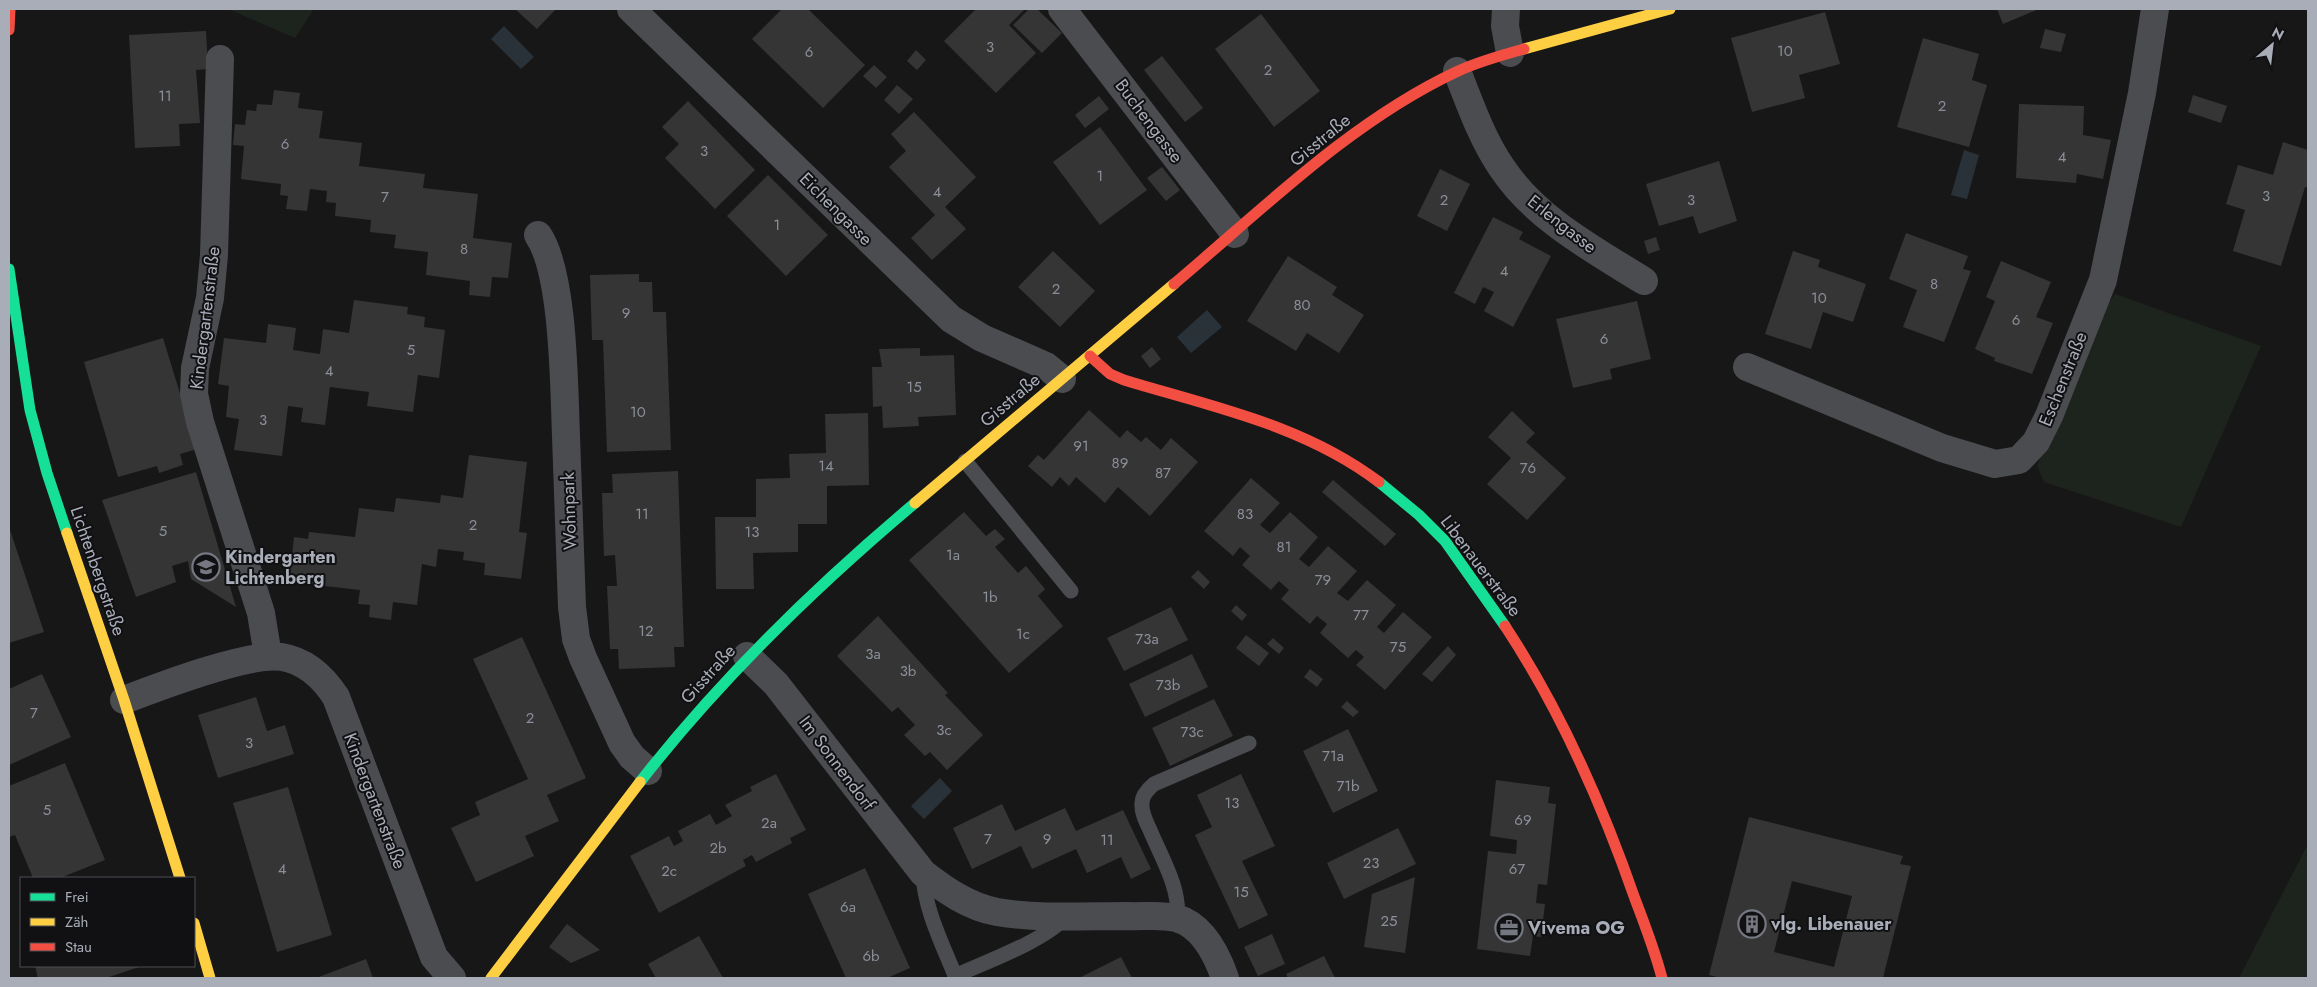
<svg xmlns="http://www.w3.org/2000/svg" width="2317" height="987" font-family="Jost,sans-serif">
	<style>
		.green { fill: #1d241e }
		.water { fill: #2a3239 }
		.building { fill: #353536; fill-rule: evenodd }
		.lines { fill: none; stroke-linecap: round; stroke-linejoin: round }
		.lane { stroke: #4b4c50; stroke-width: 15 }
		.street { stroke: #4b4c50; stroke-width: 28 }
		.fast { stroke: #16e098; stroke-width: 11 }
		.slow { stroke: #ffcf43; stroke-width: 11 }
		.jam { stroke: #f24e42; stroke-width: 11 }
		.labels { text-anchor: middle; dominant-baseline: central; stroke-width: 4; stroke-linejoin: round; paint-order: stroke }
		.number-label { font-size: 15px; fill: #8b8f98 }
		.street-label { font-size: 18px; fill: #a8adb8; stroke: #111113 }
		.poi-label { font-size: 18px; font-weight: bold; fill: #a8adb8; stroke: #111113; text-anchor: start }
	</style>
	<rect width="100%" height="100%" fill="#171717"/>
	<g class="green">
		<path d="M228,9H314L295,38Z"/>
		<path d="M2115,294L2261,346L2181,527L2044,482L2037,465L2073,381L2092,328Z"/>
		<path d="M2308,844V978H2239Z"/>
	</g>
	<g class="water">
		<path d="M504,26L534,57L521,69L491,39Z"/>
		<path d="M1964,150L1979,155L1967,199L1951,195Z"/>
		<path d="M1207,310L1222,327L1191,353L1177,337Z"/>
		<path d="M940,778L952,791L924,819L911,806Z"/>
	</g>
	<g class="building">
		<path d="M515,9H556L537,29Z"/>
		<path d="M782,9H808L865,65L823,108L752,39Z"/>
		<path d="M976,9H1025L1009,25L1036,53L996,93L944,41Z"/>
		<path d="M1029,9H1037L1062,33L1042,53L1013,25Z"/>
		<path d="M1997,9H2039L2003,24Z"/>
		<path d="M1825,12L1840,64L1799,75L1805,98L1752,112L1731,38Z"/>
		<path d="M1261,14L1320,91L1274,127L1215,49Z"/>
		<path d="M2045,29L2066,34L2061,52L2040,48Z"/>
		<path d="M206,31L208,69L196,70L200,123L179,124L180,146L135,148L129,35Z"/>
		<path d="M1923,38L1979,54L1972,80L1987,85L1969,147L1897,127Z"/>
		<path d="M916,50L926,60L917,70L907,61Z"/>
		<path d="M1162,56L1203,108L1185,122L1144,70Z"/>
		<path d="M874,65L887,77L876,88L863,76Z"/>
		<path d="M897,85L913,99L899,114L884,100Z"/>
		<path d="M274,90L300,93L298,108L323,111L319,138L362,143L359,166L425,174L423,188L478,194L473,238L512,243L508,278L492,277L490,297L469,295L470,281L426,275L428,252L394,248L396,235L370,232L371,220L335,216L336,203L326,202L327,191L310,189L307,211L286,209L288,196L280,195L281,184L241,179L244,146L233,145L235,124L245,125L247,110L256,111L257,104L272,105Z"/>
		<path d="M2193,95L2227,106L2221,123L2188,112Z"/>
		<path d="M1099,96L1109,109L1085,128L1075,115Z"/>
		<path d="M688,101L755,170L715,209L665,158L679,144L662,127Z"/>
		<path d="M2019,104L2084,106L2083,135L2111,140L2103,179L2077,174L2076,183L2016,178Z"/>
		<path d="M914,112L976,177L945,207L966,229L932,260L911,238L935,215L889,167L906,151L891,134Z"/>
		<path d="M1100,127L1147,190L1100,225L1053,162Z"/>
		<path d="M2283,142L2308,150V187H2305L2281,266L2233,251L2245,210L2226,204L2238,165L2273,175Z"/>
		<path d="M1719,161L1737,221L1699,234L1693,216L1659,226L1646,184Z"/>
		<path d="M1162,167L1180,190L1166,201L1147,178Z"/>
		<path d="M1440,169L1470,184L1447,231L1417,216Z"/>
		<path d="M768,175L828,235L786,276L727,216Z"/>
		<path d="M1493,217L1523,232L1519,239L1551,256L1513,327L1484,311L1494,292L1483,287L1475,304L1454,293Z"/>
		<path d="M1906,233L1968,256L1963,269L1971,271L1944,342L1903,327L1917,290L1889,279Z"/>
		<path d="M1656,237L1660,250L1648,254L1644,241Z"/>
		<path d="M1053,251L1095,291L1060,327L1018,287Z"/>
		<path d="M1793,251L1820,260L1818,267L1866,284L1853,322L1823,312L1811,349L1765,334Z"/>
		<path d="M1288,256L1337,287L1332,295L1364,315L1339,353L1307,333L1296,351L1247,321Z"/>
		<path d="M2001,261L2051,282L2036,317L2053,323L2032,374L1994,361L1995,358L1975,349L1995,301L1986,297Z"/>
		<path d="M639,274V282H652L653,312H666L671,450L607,452L603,340H592L590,275Z"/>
		<path d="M354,300L408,307L407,314L425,317L424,327L445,330L439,378L418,375L413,412L367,406L369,392L330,387L325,425L301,422L303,408L288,406L282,456L234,450L239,419L226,417L229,386L218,384L224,338L266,343L268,324L296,328L293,350L320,354L323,329L349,333Z"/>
		<path d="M1637,301L1651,359L1610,369L1612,379L1573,388L1556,319Z"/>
		<path d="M163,338L197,449L180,454L183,465L159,473L157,466L118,477L84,362Z"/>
		<path d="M1152,347L1161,359L1150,368L1141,356Z"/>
		<path d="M920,348V356L954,355L956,415L918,417L919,426L883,428L882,406L873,407L872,367H882L879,349Z"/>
		<path d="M1089,410L1120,438L1127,430L1141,442L1146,437L1161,450L1171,438L1198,462L1150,516L1118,487L1105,503L1076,477L1069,486L1060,477L1052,487L1028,466L1038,455L1044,460Z"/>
		<path d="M1512,411L1535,433L1526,442L1566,478L1527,520L1487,484L1511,458L1488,437Z"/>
		<path d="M868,413L869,485L827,486V524H798V552L753,553L754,589H716L715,517H756V479L790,478L789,454L826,453L825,414Z"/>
		<path d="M469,455L527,462L519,532L527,533L521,579L484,575L485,563L463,560L464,552L438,549L436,567L422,564L417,605L393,602L391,620L369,617L370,605L358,604L360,590L289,582L294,537L308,539L309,532L355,537L359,508L394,512L396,498L440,503L441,495L463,498Z"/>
		<path d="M678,471L684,647H674L675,667L619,669L618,649H610L607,586H617L615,555L604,556L602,493H613L612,474Z"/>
		<path d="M196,472L236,607L191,579L188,561L172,566L176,582L136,597L102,500Z"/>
		<path d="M1251,478L1280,503L1260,525L1270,533L1290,512L1318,537L1299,559L1309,567L1328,546L1357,571L1337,593L1348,601L1367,580L1396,605L1377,627L1384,633L1403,612L1432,637L1385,690L1356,665L1364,657L1356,650L1348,658L1320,633L1327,624L1317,616L1310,624L1281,599L1289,590L1279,581L1271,590L1242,565L1250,556L1240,547L1233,556L1204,531Z"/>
		<path d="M1333,480L1396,534L1385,546L1322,492Z"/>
		<path d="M964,512L986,536L995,529L1005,539L995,547L1018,573L1026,566L1045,589L1038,596L1063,626L1009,673L909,560Z"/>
		<path d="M9,527L44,632L9,643Z"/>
		<path d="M1198,570L1210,582L1204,589L1191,577Z"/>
		<path d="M1236,605L1247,615L1242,621L1231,611Z"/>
		<path d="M1171,607L1188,640L1124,671L1107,638Z"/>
		<path d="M878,616L948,693L945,695L983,735L947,770L930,752L925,756L904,735L915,725L898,707L892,712L837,656Z"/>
		<path d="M1246,635L1269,653L1259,666L1236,648Z"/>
		<path d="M522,637L586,778L547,795L559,821L525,836L534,856L476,882L451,828L480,815L475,802L528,779L473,659Z"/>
		<path d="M1273,638L1284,648L1279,654L1267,644Z"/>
		<path d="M1448,646L1456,655L1432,682L1422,674Z"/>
		<path d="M1192,654L1208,687L1145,717L1129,684Z"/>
		<path d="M1310,669L1323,679L1317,687L1304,677Z"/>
		<path d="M42,674L71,737L9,765V689Z"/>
		<path d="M256,697L267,731L285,725L294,754L218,778L198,715Z"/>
		<path d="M1214,699L1233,736L1170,766L1152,728Z"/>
		<path d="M1347,701L1359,712L1353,717L1341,707Z"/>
		<path d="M1348,729L1378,791L1333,813L1303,751Z"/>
		<path d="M65,763L105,860L60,878H33L15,835L9,837V786Z"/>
		<path d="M776,774L806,830L790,838L792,843L756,862L752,855L743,860L746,866L659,913L630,856L669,836L674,846L683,841L678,831L710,814L716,825L732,816L725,805L752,791L750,787Z"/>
		<path d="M1241,774L1275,846L1242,861L1268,915L1239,929L1195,835L1212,827L1197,795Z"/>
		<path d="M1496,780L1550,787L1548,803L1556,804L1547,885L1538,884L1536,903L1545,904L1541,937L1533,936L1530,956L1477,949L1488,851L1516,854L1517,840L1490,836Z"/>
		<path d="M288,787L332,935L277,952L233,803Z"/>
		<path d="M1002,804L1015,831L1065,808L1076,831L1123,810L1151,869L1131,879L1121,857L1087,873L1076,849L1032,869L1021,846L972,869L953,828Z"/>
		<path d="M1749,817L1903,856L1900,864L1911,866L1883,978H1721L1709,975ZM1792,881L1852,896L1834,967L1774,952Z"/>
		<path d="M1398,828L1416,864L1344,899L1327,863Z"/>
		<path d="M865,868L910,968L887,978H846L808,894Z"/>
		<path d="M1415,877L1405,953L1364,947L1372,894Z"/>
		<path d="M567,924L600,950L571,963L549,947Z"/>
		<path d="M1272,934L1285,964L1258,976L1244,947Z"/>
		<path d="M699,936L723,978H656L648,964Z"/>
		<path d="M1324,956L1335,978H1288L1286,974Z"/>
		<path d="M1121,957L1132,978H1079Z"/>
		<path d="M366,959L373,978H316Z"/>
		<path d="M35,966H142L106,978H38Z"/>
	</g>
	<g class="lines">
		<g class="lane">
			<path d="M965,461L1071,591"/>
			<path d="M923,873C924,909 943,945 956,978"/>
			<path d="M1177,918C1181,889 1161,857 1150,830C1146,822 1141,812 1142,803C1142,795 1148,789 1154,784L1249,743"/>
			<path d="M955,976C983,963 1047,940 1065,917"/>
		</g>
		<g class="street">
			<path d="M631,9L951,319L982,338L1046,366L1062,379"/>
			<path d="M1062,9L1235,234"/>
			<path d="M1506,9L1505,26L1510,53"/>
			<path d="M220,59L214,255L210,298L195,368L194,394L200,422L261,613L268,656"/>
			<path d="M1457,71C1470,104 1482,139 1502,168C1536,219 1593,249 1644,281"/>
			<path d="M538,235C564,273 564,387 566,436C568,493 570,550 572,607L576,639L583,658L622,743L632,757L648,771"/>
			<path d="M1747,367L1942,448L1995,464L2019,460L2036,442L2049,416L2103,280L2142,93L2155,9"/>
			<path d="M747,656L776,684L923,873C945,890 969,907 997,912C1039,919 1084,916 1127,916C1142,917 1161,914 1176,918C1202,925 1217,955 1225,978"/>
			<path d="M124,700C158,687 249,652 282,657C306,661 323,677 336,697L434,957L452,978"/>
		</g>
		<g class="fast">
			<path d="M9,269L30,410L47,473L67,533"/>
			<path d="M1379,482L1419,515L1445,541L1505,626"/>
			<path d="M640,782C721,678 814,588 915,503"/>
		</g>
		<g class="slow">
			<path d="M1524,49L1670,9"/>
			<path d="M915,503L1174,284"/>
			<path d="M67,533L124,700L180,878"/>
			<path d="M194,923L210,978"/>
			<path d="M491,978L640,782"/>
		</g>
		<g class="jam">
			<path d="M9,30L10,9"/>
			<path d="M1174,284C1263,209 1350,122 1456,72C1477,62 1502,55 1524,49"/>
			<path d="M1090,356L1110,374L1124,380C1213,407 1304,425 1379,482"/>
			<path d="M1505,626C1561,711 1602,804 1635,899C1645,925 1655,951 1662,978"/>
		</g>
	</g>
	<defs>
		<g id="school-ring" transform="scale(1.4375)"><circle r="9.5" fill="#111113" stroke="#757880" stroke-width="1.5"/><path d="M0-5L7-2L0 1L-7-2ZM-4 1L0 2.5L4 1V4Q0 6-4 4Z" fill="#757880"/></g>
		<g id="building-ring" transform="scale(1.4375)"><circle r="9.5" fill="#111113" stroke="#757880" stroke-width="1.5"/><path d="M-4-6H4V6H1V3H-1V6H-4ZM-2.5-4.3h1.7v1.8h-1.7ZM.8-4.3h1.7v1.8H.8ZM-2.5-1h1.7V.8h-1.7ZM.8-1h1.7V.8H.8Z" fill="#757880"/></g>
		<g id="office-ring" transform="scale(1.4375)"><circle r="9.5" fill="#111113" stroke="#757880" stroke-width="1.5"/><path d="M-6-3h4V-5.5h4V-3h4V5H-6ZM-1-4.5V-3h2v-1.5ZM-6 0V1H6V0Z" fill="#757880"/></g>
	</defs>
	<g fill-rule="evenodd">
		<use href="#school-ring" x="206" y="567"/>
		<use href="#building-ring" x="1752" y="924"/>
		<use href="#office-ring" x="1509" y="928"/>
	</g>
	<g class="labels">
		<g class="number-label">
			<text x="990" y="47">3</text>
			<text x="1785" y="51">10</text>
			<text x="809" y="52">6</text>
			<text x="1268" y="70">2</text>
			<text x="165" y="96">11</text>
			<text x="1942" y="106">2</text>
			<text x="285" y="144">6</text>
			<text x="704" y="151">3</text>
			<text x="2062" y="157">4</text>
			<text x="1100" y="176">1</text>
			<text x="937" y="192">4</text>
			<text x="2266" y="196">3</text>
			<text x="385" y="197">7</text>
			<text x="1444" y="200">2</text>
			<text x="1691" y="200">3</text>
			<text x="777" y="225">1</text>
			<text x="464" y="249">8</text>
			<text x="1504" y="271">4</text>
			<text x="1934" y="284">8</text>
			<text x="1056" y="289">2</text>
			<text x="1819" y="298">10</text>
			<text x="1302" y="305">80</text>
			<text x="626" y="313">9</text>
			<text x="2016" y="320">6</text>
			<text x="1604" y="339">6</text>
			<text x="411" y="350">5</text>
			<text x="329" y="371">4</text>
			<text x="914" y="387">15</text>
			<text x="638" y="412">10</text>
			<text x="263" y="420">3</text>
			<text x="1081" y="446">91</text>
			<text x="1120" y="463">89</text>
			<text x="826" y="466">14</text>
			<text x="1528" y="468">76</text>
			<text x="1163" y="473">87</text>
			<text x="642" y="514">11</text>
			<text x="1245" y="514">83</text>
			<text x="473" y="525">2</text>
			<text x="163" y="531">5</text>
			<text x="752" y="532">13</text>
			<text x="1284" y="547">81</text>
			<text x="953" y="555">1a</text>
			<text x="1323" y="580">79</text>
			<text x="990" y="597">1b</text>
			<text x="1361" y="615">77</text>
			<text x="646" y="631">12</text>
			<text x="1023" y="634">1c</text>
			<text x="1147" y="639">73a</text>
			<text x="1398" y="647">75</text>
			<text x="873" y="654">3a</text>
			<text x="908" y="671">3b</text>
			<text x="1168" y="685">73b</text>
			<text x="34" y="713">7</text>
			<text x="530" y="718">2</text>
			<text x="944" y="730">3c</text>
			<text x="1192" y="732">73c</text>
			<text x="249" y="743">3</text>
			<text x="1333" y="756">71a</text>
			<text x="1348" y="786">71b</text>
			<text x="1232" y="803">13</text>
			<text x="47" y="810">5</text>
			<text x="1523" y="820">69</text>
			<text x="769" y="823">2a</text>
			<text x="988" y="839">7</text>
			<text x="1047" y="839">9</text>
			<text x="1107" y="840">11</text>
			<text x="718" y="848">2b</text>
			<text x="1371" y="863">23</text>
			<text x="282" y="869">4</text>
			<text x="1517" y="869">67</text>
			<text x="669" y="871">2c</text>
			<text x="1241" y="892">15</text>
			<text x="848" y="907">6a</text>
			<text x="1389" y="921">25</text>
			<text x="871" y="956">6b</text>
		</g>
		<g class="street-label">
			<text transform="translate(1149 121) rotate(53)">Buchengasse</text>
			<text transform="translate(1320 140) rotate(-39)">Gisstraße</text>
			<text transform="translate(836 209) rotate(45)">Eichengasse</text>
			<text transform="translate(1562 224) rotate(38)">Erlengasse</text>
			<text transform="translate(205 318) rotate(-83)">Kindergartenstraße</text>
			<text transform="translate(2063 379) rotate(-68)">Eschenstraße</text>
			<text transform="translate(1010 400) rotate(-40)">Gisstraße</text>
			<text transform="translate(569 511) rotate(-92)">Wohnpark</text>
			<text transform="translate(1481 566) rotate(53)">Libenauerstraße</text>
			<text transform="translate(98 571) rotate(71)">Lichtenbergstraße</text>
			<text transform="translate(708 674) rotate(-48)">Gisstraße</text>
			<text transform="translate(837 763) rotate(53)">Im Sonnendorf</text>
			<text transform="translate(375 801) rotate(69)">Kindergartenstraße</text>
		</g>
		<g class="poi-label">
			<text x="225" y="557">Kindergarten<tspan x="225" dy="21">Lichtenberg</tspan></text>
			<text x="1771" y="924">vlg. Libenauer</text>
			<text x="1528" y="928">Vivema OG</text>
		</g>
	</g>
	<rect width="2317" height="987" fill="none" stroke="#a8adb8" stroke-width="20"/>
	<rect x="20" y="877" width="175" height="90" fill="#111113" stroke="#4d4f55"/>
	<rect x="30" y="893" width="25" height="8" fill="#16e098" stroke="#4d4f55"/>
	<text x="65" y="902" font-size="15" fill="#a8adb8">Frei</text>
	<rect x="30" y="918" width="25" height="8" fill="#ffcf43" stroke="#4d4f55"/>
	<text x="65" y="927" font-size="15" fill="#a8adb8">Zäh</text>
	<rect x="30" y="943" width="25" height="8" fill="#f24e42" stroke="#4d4f55"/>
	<text x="65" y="952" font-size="15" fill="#a8adb8">Stau</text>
	<g transform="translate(2272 45) rotate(28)" stroke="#111113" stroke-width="4" paint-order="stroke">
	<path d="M0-4L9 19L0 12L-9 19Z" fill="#a8adb8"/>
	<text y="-8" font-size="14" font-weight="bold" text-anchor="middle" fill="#a8adb8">N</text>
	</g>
</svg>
